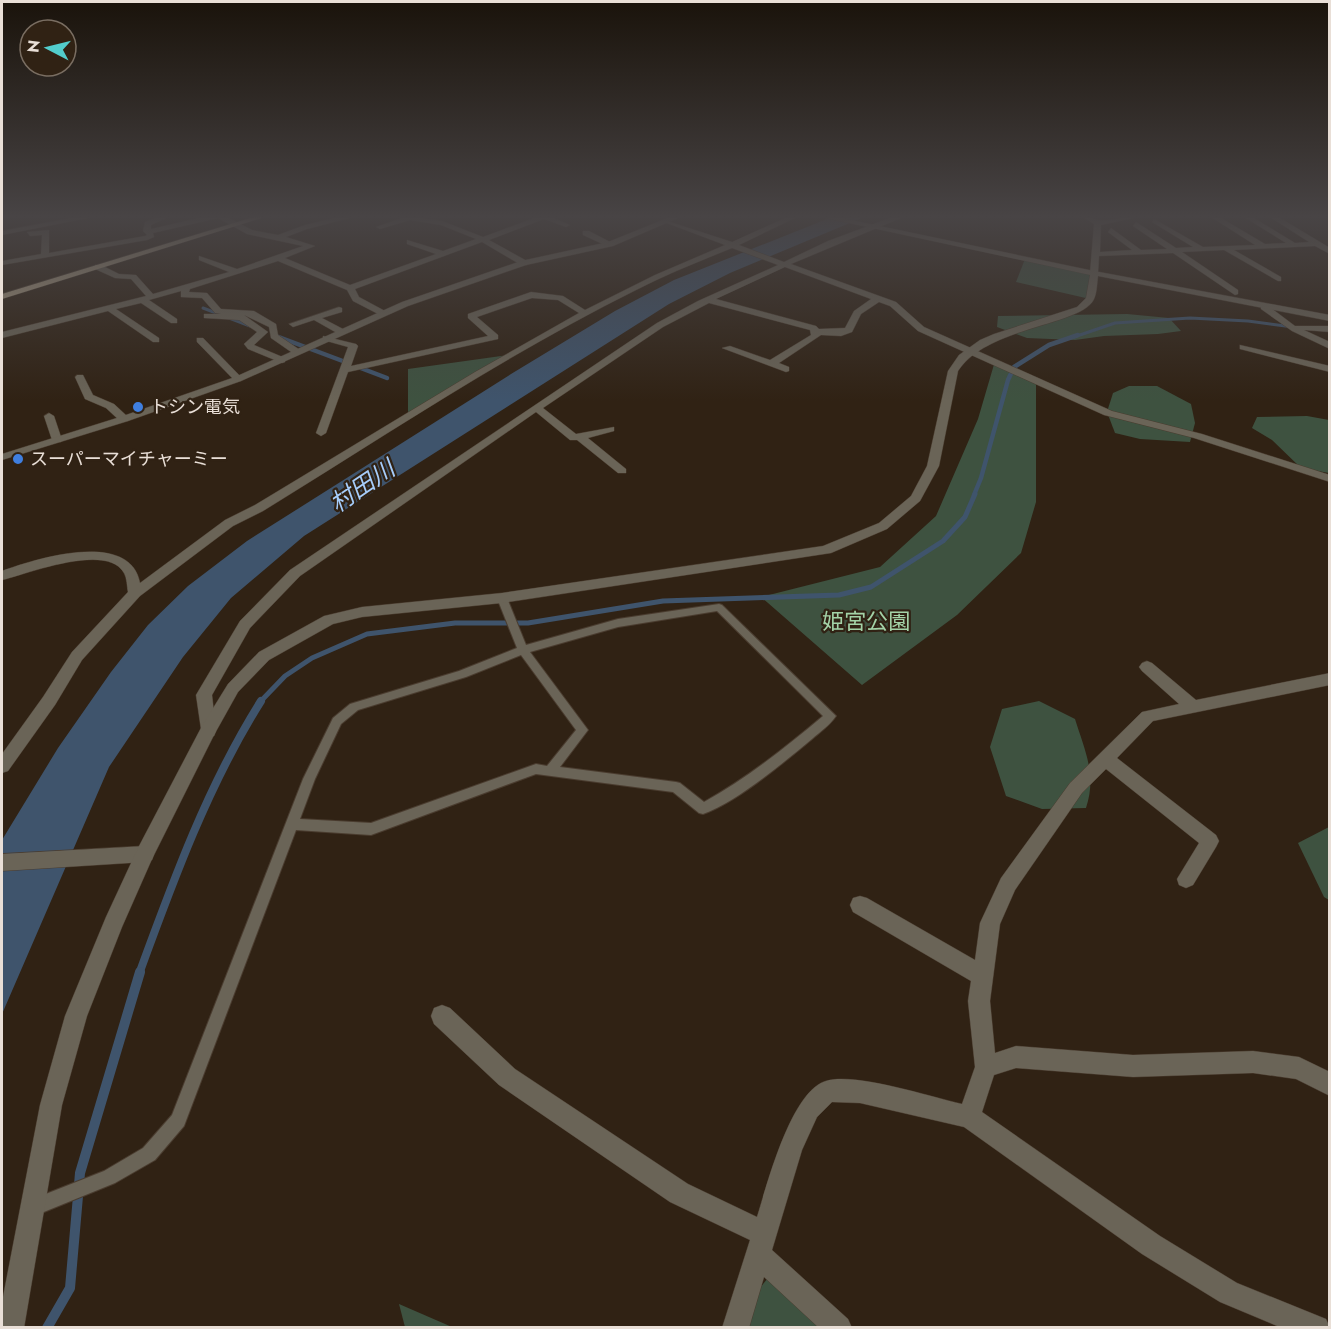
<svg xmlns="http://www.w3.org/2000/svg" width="1331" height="1329" font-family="Jost,'Noto Sans JP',sans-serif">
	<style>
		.green { fill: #3e5240 }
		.water { fill: #3f546c }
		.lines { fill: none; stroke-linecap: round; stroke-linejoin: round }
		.stream-far4 { stroke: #3f546c; stroke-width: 3 }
		.stream-far3 { stroke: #3f546c; stroke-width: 4.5 }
		.stream-far2 { stroke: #3f546c; stroke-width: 5 }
		.stream-far1 { stroke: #3f546c; stroke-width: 8 }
		.stream { stroke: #3f546c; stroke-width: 10 }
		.service-casing { stroke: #4a3c2f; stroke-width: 2 }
		.minor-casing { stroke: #4a3c2f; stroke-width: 1 }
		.tertiary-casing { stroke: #4a3c2f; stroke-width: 1 }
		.primary-casing { stroke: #4a3c2f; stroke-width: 1 }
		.service { fill: #6a6457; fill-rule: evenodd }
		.minor { fill: #6a6457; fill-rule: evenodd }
		.tertiary { fill: #6a6457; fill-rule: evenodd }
		.primary { fill: #b0a288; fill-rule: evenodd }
		.shop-dot { fill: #3f7fe0; stroke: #302214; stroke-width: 2 }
		.labels { text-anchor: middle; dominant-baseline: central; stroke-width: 4.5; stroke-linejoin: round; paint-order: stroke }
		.far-poi-label { font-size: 18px; fill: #e9dfd7; stroke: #302214; text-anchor: start }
		.park-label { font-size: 22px; fill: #a3d2a7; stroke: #302214 }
		.water-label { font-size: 24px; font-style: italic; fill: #a6cdfb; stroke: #302214 }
	</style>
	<rect width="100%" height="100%" fill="#302214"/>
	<g class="green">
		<path d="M1025,259L1094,273L1090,299L1016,282Z"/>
		<path d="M1127,314L1169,318L1181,331L1158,334L1104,336L1075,340L1027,338L997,327L998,316Z"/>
		<path d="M515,354L408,418V369Z"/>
		<path d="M995,361L1036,380V502L1021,553L957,615L862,685L761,597L880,567L936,516L978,419Z"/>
		<path d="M1129,386H1157L1191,404L1195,423L1190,442L1140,439L1115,433L1107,412L1113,393Z"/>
		<path d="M1307,416L1329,420V473L1301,468L1272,440L1252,428L1257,417Z"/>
		<path d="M1039,701L1075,719C1085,751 1097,775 1086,808L1042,809L1006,796L990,747L1002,709Z"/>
		<path d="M1329,827V900L1324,897L1298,843Z"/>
		<path d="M782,1261L850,1328H727Z"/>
		<path d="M399,1304L452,1327H405Z"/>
	</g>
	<path class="water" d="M837,215H869L730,273L669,304L304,536L231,598L183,657L109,767L2,1014V840L58,748L111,672L148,625L188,586L247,541L511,374L615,311L674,280Z"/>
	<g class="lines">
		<g class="stream-far4">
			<path d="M203,308L250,326"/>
			<path d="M276,336L278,337"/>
			<path d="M1074,337L1115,323L1190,318L1248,321L1293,327"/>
		</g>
		<g class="stream-far3">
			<path d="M276,336L348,363"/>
			<path d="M358,367L387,378"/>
			<path d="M974,495L981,478L1008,380L1014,367L1049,345L1078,335"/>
		</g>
		<path class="stream-far2" d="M260,702L285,676L312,658L367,634L455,623H528L663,601L839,595L871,587L943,541L965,517L975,494"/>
		<path class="stream-far1" d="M139,974C173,881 208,785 261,701"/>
		<path class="stream" d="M47,1328L70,1288L80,1173L140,972"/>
		<g class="service-casing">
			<path id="service" d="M502,595L507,598L526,645L618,619L719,604L722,605L836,716C830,725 820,732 812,739C783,763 737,802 703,814L699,813L673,792L536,774L371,835L296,830L184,1126L155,1160L115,1183L34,1216L28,1213L25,1207L28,1201L104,1171L143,1148L172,1115L303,779L333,718L350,704L459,671L517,648L497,598ZM717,611L823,716C785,748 747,778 704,802L680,783L676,782L560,767L588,730L530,652L618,627ZM521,655L576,730L547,766L536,764L371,823L300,819L315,779L341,724L358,710L466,677Z"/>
		</g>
		<g class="minor-casing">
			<g id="minor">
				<path d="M87,215L98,216L2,235V231Z"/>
				<path d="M163,215H173L151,225V229L212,215H223L252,230L278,235L305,225L347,215H361L307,229L286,237L315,246L285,258L350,285L436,254L407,244V240L443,251L476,239L441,225L410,220L380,229L376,227L402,218L397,215L442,221L483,237L542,215H552L551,217L570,225L566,227L544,219L489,240L527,261V265H521L482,242L355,289L359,297L385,311L386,313L382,316L353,301L347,290L278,261L190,289L189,292L207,293L221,309L254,311L276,324L278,335L300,350V354H294L271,338L269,327L244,315L268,332L254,345L285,358V362L282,363L248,349L244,344L257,332L239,320L204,318V314H221L215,313L202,298L181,297V291L149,300L177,319V323H171L141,303L116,309L159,338V342H153L108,311L2,338V332L146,296L131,279L115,278L95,269V265H101L119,274L136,275L153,294L229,272L199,260V256L237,269L303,246L247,234L218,218L153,233L154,237L147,240L2,265V261L41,254L42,235L30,236L27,232L49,230V253L145,236L147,235L143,231L145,222Z"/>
				<path d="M792,215H801L739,245L784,262L828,241L898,215H908L791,264L896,302L924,327L1112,411L1202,434L1330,475V482L1194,438L1104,415L918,331L890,306L879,302L861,314L852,332L841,336L821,335L779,363L789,367V371L786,372L722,348L730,346L770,360L811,335L810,330L709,303L663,327L543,408L576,434L614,427V431L588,438L626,469V473H618L577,440H570L536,412L300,576L250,628L212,695L216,731L214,736L208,737L202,736L196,695L240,621L290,570L657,323L698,301L778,265L732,248C700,261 667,274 636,290C507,354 386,435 263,511L233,526L140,596L82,660L55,705L8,771L2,773V754L43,697L72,652L128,592C127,587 127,578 124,573C107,542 27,574 2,580V571C35,559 130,529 140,583L225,520L255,505L475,372L579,313L558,300L532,298L477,317L498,335V339L348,372L326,433L321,436L316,433L348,347L323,340V336L356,344L358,346L351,366L488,336L468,318V314L531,292L563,296L585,310L655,275L725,245L664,222V220L732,242ZM785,267L871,299L854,311L845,328L819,329L816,326L716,299Z"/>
				<path d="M1080,215C1088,215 1091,219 1098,220C1107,222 1135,215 1147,215L1101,225L1100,252L1132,250L1108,232L1111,228L1141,250L1167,249L1133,226L1136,222L1176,248L1193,247L1152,222L1154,219L1203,247L1255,245L1208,215H1216L1265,244L1286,243L1241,215H1249L1295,243L1309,242L1267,215H1275L1330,248V254L1315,246L1234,250L1281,277V281H1278L1224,250L1182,252L1238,290V294L1235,295L1173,253L1099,256L1098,273L1094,275L1090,273L1094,224Z"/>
				<path d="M583,231H589L614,244L607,246L583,235Z"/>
				<path d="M1261,305H1267L1295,326H1330V332L1304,330L1330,342V349L1292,331L1261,309Z"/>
				<path d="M339,307L342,308V312L322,318L343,329V333H337L314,320L293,327L289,324Z"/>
				<path d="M197,338H203L241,377V381H235L197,342Z"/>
				<path d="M1240,345L1330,366V372L1240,349Z"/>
				<path d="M77,375H83L93,395L114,404L128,417V421H120L106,408L85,399L75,377Z"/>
				<path d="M49,413L54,416L62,440L61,442H53L52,440L44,416Z"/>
				<path d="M1147,661L1152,663L1196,700L1330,673V685L1153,721L1117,758L1216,835L1219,841L1216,847L1193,885L1186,888L1179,885L1177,879L1199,843L1106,769L1082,793L1015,890L1000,924L990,1001L995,1053L1016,1046L1133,1055L1253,1051L1299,1057L1330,1072V1096L1296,1079L1253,1073L1133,1077L1016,1068L994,1075L982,1112L1160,1236L1237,1283L1326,1319L1330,1328H1282L1220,1302L1142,1254L964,1127L860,1103L832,1102L817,1117L802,1150L772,1250L848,1319L852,1328H819L764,1277L749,1328H722L750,1240L670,1202L499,1085L434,1024L431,1016L434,1008L442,1005L450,1008L515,1069L688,1184L757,1217C767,1185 791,1091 826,1081C854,1072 931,1097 962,1104L975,1067L968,1001L971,981L853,912L850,905L853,898L860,896L867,898L975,960L980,923L1001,878L1070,783L1142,712L1179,704L1142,671L1139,667L1142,663Z"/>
				<path d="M145,846L152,848L154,854L152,860L145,862L2,871V854Z"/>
			</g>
		</g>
		<g class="tertiary-casing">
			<g id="tertiary">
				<path d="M675,215H685L613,246L526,265L408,306L241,381L128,421L2,460V454L120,417L235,377L402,302L521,261L608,242Z"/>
				<path d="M812,215H827L1094,271L1330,315V321L1098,276C1097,283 1097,293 1094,299C1082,326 987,326 958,371L939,466L920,501L887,529L831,553L502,603L362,617L333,624L269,660L238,692L214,735L152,859L122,927L87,1016L62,1105L24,1328H2V1302L40,1105L65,1016L106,917L138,848L202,726L228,684L259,652L324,616L362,607L502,593L823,546L879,523L911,496L927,466L948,371L959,355L980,340L994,334L1077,307L1086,298L1090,275Z"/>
			</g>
		</g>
		<g class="primary-casing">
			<path id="primary" d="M260,215H271L2,299V294Z"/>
		</g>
		<use href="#service" class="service"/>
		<use href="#minor" class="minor"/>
		<use href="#tertiary" class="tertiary"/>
		<use href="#primary" class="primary"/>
	</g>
	<linearGradient id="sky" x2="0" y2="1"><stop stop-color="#1a130b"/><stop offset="0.54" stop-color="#484445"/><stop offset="1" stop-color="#484445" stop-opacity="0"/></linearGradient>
	<rect width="1331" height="401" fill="url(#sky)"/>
	<g class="shop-dot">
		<circle cx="138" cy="407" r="6"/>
		<circle cx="18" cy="459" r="6"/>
	</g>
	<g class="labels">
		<g class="far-poi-label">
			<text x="150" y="407">トシン電気</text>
			<text x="30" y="459">スーパーマイチャーミー</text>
		</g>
		<g class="park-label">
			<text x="866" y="621">姫宮公園</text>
		</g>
		<g class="water-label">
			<text transform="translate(362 486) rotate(-34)">村田川</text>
		</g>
	</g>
	<rect width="1331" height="1329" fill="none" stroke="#e9dfd7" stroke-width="6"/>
	<g transform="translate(48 48) rotate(277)"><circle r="28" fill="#302214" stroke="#7a6e62" stroke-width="1.5"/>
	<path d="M0-4.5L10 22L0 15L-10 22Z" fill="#52cdcc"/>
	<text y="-9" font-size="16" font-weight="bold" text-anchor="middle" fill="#e9dfd7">N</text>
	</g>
</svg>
